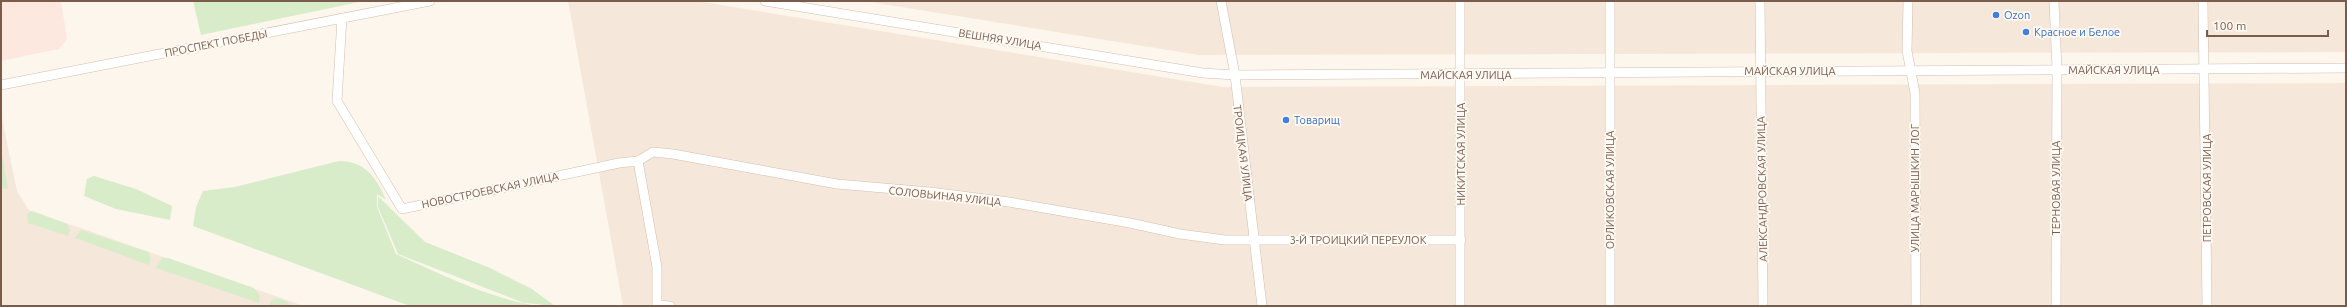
<svg xmlns="http://www.w3.org/2000/svg" width="2347" height="307" font-family="Ubuntu,sans-serif">
	<style>
		.residential { fill: #f5e8da }
		.commercial { fill: #fde8e0 }
		.green { fill: #d8ecc9 }
		.lines { fill: none; stroke-linecap: round; stroke-linejoin: round }
		.minor-casing { stroke: #d1beb0; stroke-width: 10 }
		.minor { stroke: #fff; stroke-width: 9 }
		.shop-dot { fill: #3f7fe0; stroke: #fffaf3; stroke-width: 1.5 }
		.labels { text-anchor: middle; dominant-baseline: central; stroke-width: 3.5; stroke-linejoin: round; paint-order: stroke }
		.shop-label { font-size: 11px; fill: #366cbe; stroke: #fffaf3; text-anchor: start }
		.street-label { font-size: 11px; fill: #7a5c4d; stroke: #fffaf3 }
	</style>
	<rect width="100%" height="100%" fill="#fdf6ec"/>
	<g class="residential">
		<path d="M568,1H697L1223,87L2346,83V306H623Z"/>
		<path d="M864,1H2346V52L1199,55Z"/>
		<path d="M1,114L17,191L29,210L304,306H1Z"/>
	</g>
	<path class="commercial" d="M1,1H61L67,39L59,49L1,61Z"/>
	<g class="green">
		<path d="M193,1H364L201,35Z"/>
		<path d="M1,149L8,188L7,189L1,188Z"/>
		<path d="M339,161C365,161 377,178 386,200L377,194V207L396,254C438,273 497,302 542,306H410L193,226L196,207L203,191L235,187Z"/>
		<path d="M94,176L136,189L172,206L170,220L116,209L84,196L87,179Z"/>
		<path d="M378,196L425,242L490,268L532,289L555,306L524,303L398,254L378,207Z"/>
		<path d="M32,211L67,224L70,230L68,236L28,223L27,214Z"/>
		<path d="M81,230L148,252L151,258L149,265L75,238Z"/>
		<path d="M162,258H168L254,288L260,296L259,303L156,268Z"/>
		<path d="M277,298L288,302L290,306H269L271,301Z"/>
	</g>
	<g class="lines">
		<g class="minor-casing">
			<g id="minor">
				<path d="M765,1L1203,73L1235,75L2346,68"/>
				<path d="M1221,1L1235,75L1262,306"/>
				<path d="M1460,1V306"/>
				<path d="M1610,1V306"/>
				<path d="M1760,1L1763,306"/>
				<path d="M1908,1L1907,51L1915,93L1916,306"/>
				<path d="M2054,1L2057,70L2056,306"/>
				<path d="M2203,1L2207,306"/>
				<path d="M342,18L337,101L402,209L619,163L638,161L657,267V306"/>
				<path d="M1,85L430,1"/>
				<path d="M638,161L653,152L673,154L837,184L930,192L1009,202L1130,223L1180,234L1225,240H1461"/>
				<path d="M658,305L670,306"/>
			</g>
		</g>
		<use href="#minor" class="minor"/>
	</g>
	<g class="shop-dot">
		<circle cx="1996" cy="15" r="4"/>
		<circle cx="2026" cy="32" r="4"/>
		<circle cx="1286" cy="120" r="4"/>
	</g>
	<g class="labels">
		<g class="shop-label">
			<text x="2004" y="15">Ozon</text>
			<text x="2034" y="32">Красное и Белое</text>
			<text x="1294" y="120">Товарищ</text>
		</g>
		<g class="street-label">
			<text transform="translate(1000 39) rotate(9)">ВЕШНЯЯ УЛИЦА</text>
			<text transform="translate(216 43) rotate(-11)">ПРОСПЕКТ ПОБЕДЫ</text>
			<text x="2114" y="70">МАЙСКАЯ УЛИЦА</text>
			<text x="1790" y="71">МАЙСКАЯ УЛИЦА</text>
			<text x="1466" y="75">МАЙСКАЯ УЛИЦА</text>
			<text transform="translate(1243 153) rotate(83)">ТРОИЦКАЯ УЛИЦА</text>
			<text transform="translate(1461 154) rotate(-90)">НИКИТСКАЯ УЛИЦА</text>
			<text transform="translate(1915 188) rotate(-90)">УЛИЦА МАРЫШКИН ЛОГ</text>
			<text transform="translate(2056 188) rotate(-90)">ТЕРНОВАЯ УЛИЦА</text>
			<text transform="translate(2207 188) rotate(-90)">ПЕТРОВСКАЯ УЛИЦА</text>
			<text transform="translate(1762 189) rotate(-91)">АЛЕКСАНДРОВСКАЯ УЛИЦА</text>
			<text transform="translate(490 190) rotate(-12)">НОВОСТРОЕВСКАЯ УЛИЦА</text>
			<text transform="translate(1610 190) rotate(-90)">ОРЛИКОВСКАЯ УЛИЦА</text>
			<text transform="translate(945 196) rotate(6)">СОЛОВЬИНАЯ УЛИЦА</text>
			<text x="1358" y="240">3-Й ТРОИЦКИЙ ПЕРЕУЛОК</text>
		</g>
	</g>
	<rect width="2347" height="307" fill="none" stroke="#7a5c4d" stroke-width="4"/>
	<path d="M2207 30v6h121v-6" fill="none" stroke="#7a5c4d" stroke-width="2"/>
	<text x="2213" y="30" font-size="12" fill="#7a5c4d" stroke="#fffaf3" stroke-width="3" paint-order="stroke">100 m</text>
</svg>
